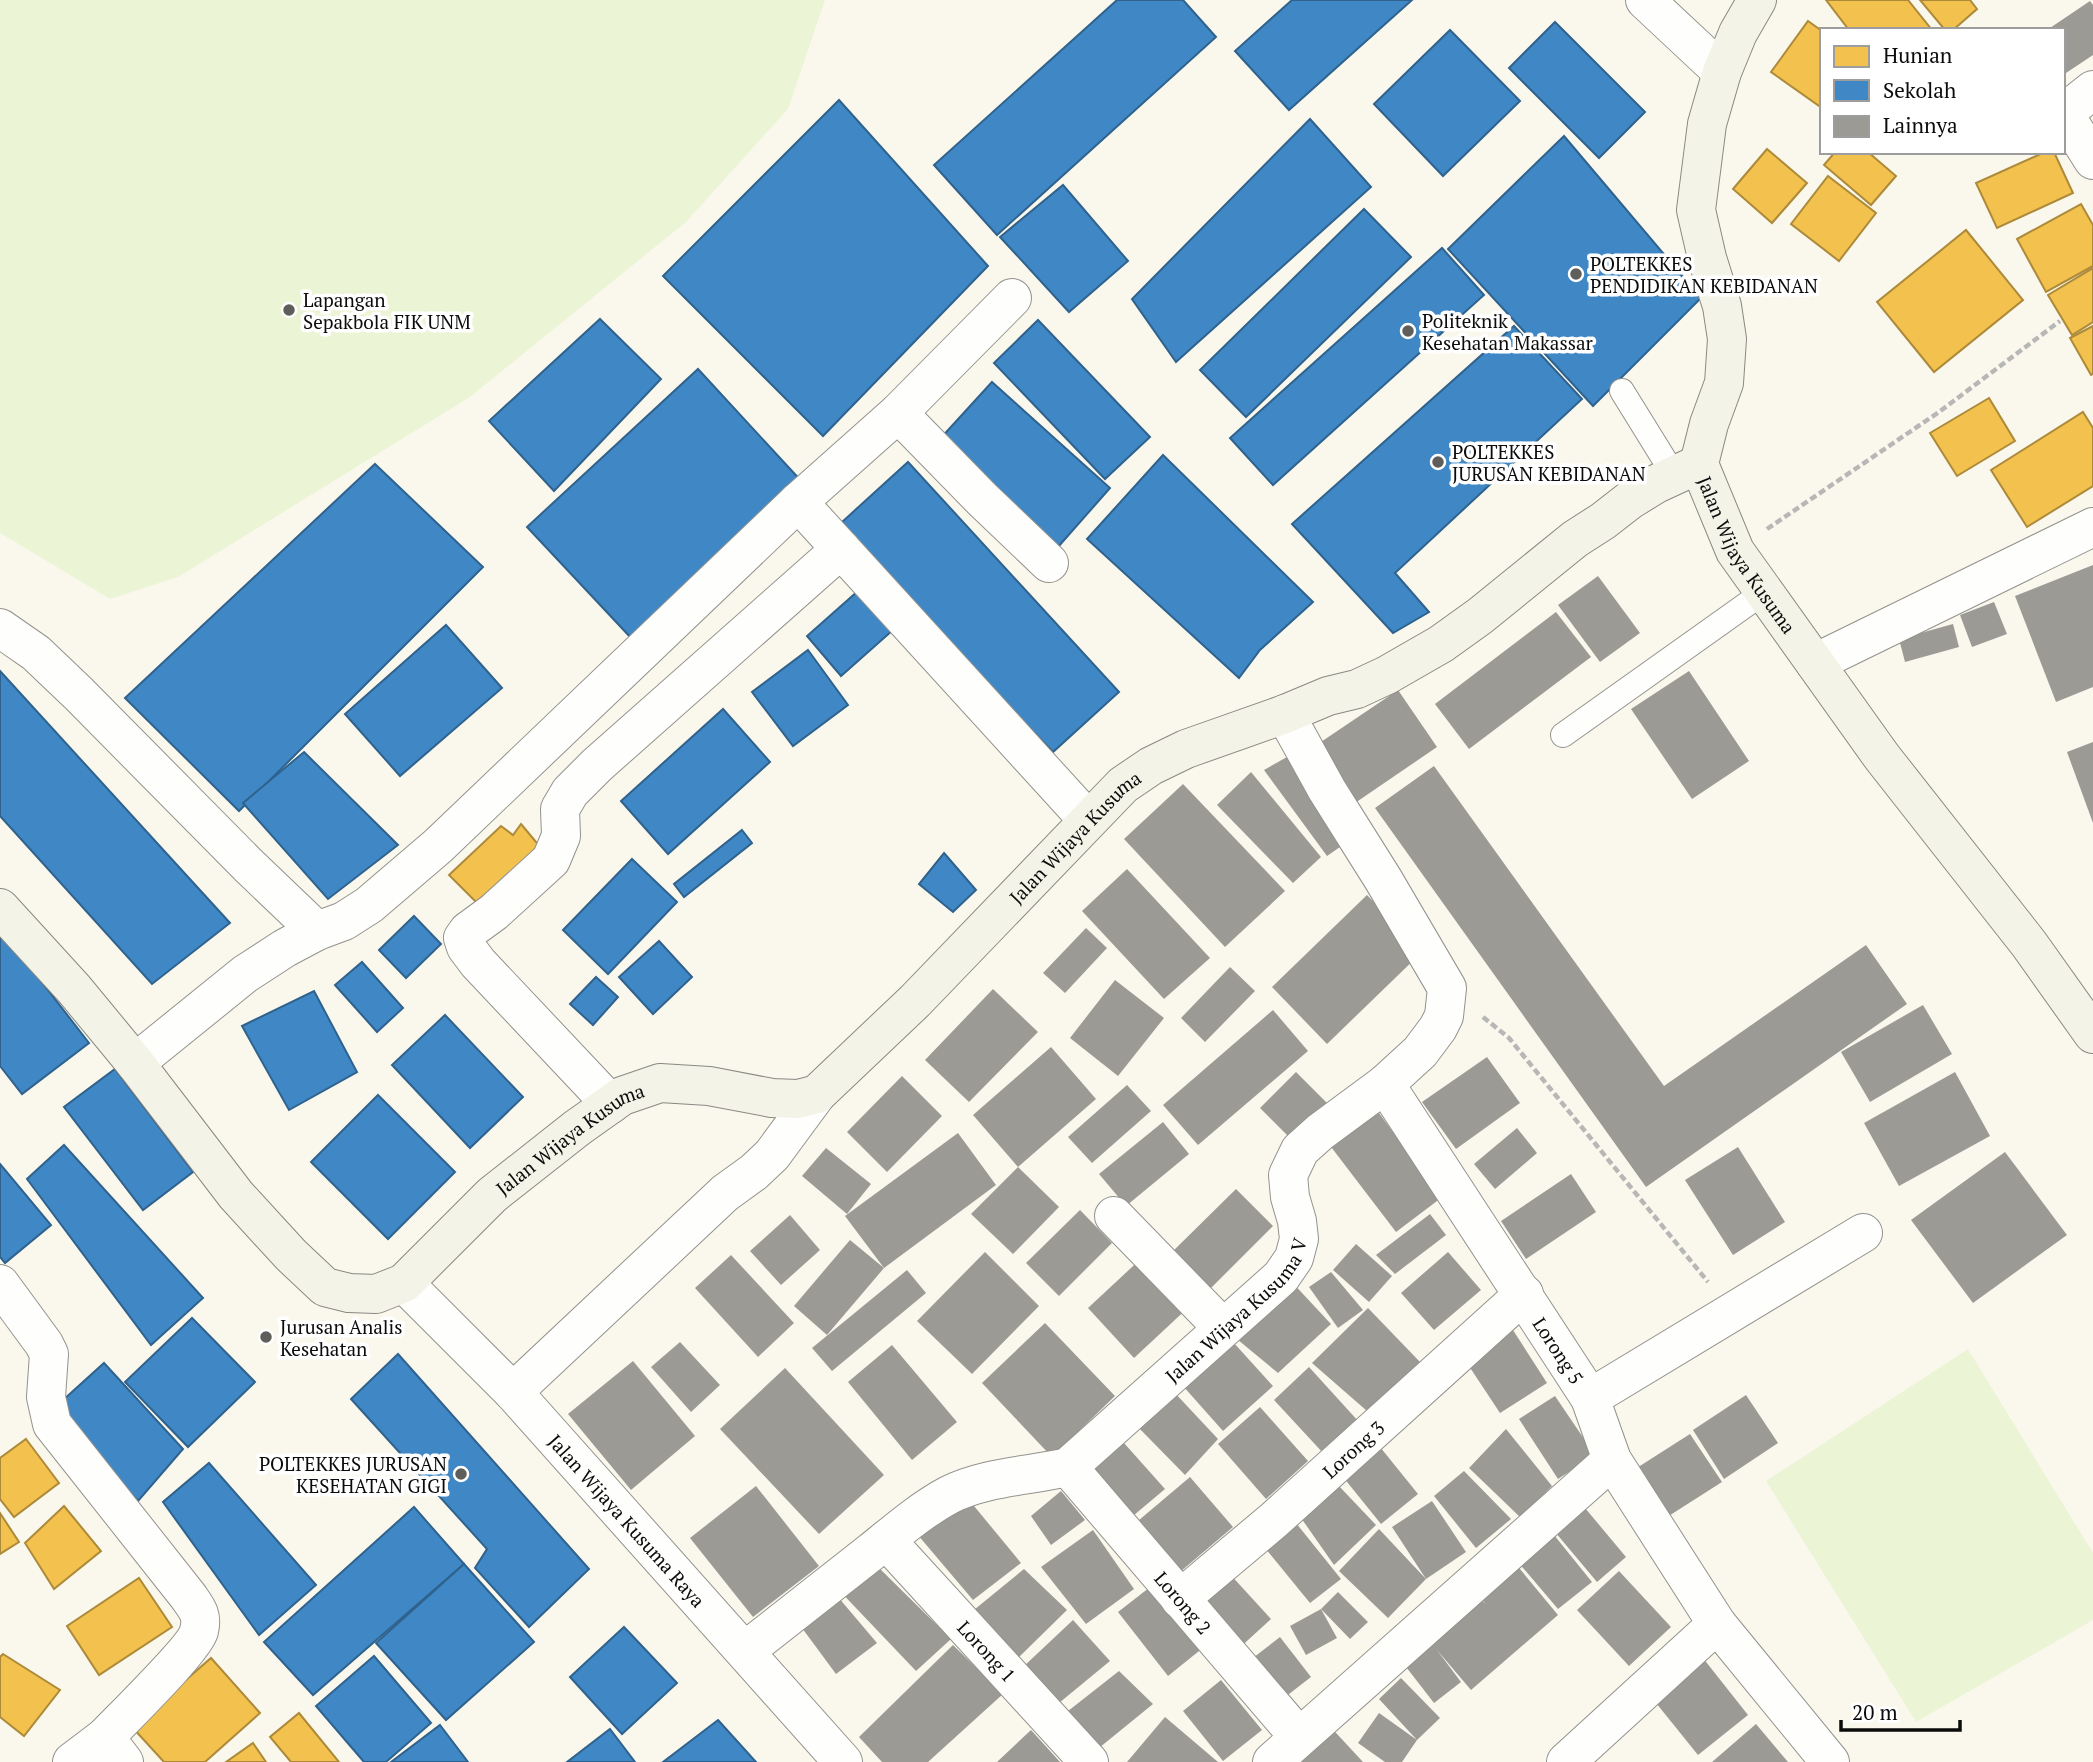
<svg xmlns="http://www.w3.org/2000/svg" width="2093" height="1762" font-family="'PT Serif',serif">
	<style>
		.pitch { fill: #ecf4d6 }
		.homes { fill: #f2c14e; stroke: #ad8a3a; stroke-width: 2 }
		.schools { fill: #3f88c5; stroke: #2f628d; stroke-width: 2 }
		.building { fill: #9c9a94 }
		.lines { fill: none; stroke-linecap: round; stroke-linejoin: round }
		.lane-casing { stroke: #93928d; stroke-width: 26 }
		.street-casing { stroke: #93928d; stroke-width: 40 }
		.secondary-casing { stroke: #898883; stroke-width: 40 }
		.path { stroke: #b7b7b5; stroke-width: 4.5; stroke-dasharray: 7 3.5; stroke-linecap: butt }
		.lane { stroke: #fefefc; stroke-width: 24 }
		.street { stroke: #fefefc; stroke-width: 38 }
		.secondary { stroke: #f4f3e7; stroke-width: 38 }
		.poi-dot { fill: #5f5e5a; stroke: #fff; stroke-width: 2.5 }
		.labels { text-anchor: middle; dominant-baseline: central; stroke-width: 7; stroke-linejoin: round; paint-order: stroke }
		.poi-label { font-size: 19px; fill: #0b0b0b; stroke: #fff; text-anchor: start }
		.street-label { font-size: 19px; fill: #0b0b0b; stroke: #fff }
	</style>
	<rect width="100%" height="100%" fill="#faf8ed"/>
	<g class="pitch">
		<path d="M0,0H825L788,109L686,222L470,397L178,577L110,599L0,533Z"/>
		<path d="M1968,1349L2093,1553V1620L1916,1722L1766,1481Z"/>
	</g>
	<g class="homes">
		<path d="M1826,0H1908L1932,30H1849Z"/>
		<path d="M1920,0H1970L1977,9L1953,30H1945Z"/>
		<path d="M1808,21L1822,31V108L1771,72Z"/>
		<path d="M1767,149L1807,183L1772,223L1733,189Z"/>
		<path d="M1835,152H1868L1896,176L1871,205L1824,165Z"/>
		<path d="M2045,152H2054L2073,193L1997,228L1976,183Z"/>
		<path d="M1828,176L1876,213L1839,261L1791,224Z"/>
		<path d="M2081,204L2093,225V266L2046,292L2017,239Z"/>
		<path d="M1966,230L2023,300L1934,372L1877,302Z"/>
		<path d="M2093,268V322L2072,335L2048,295Z"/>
		<path d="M2093,326V374L2091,375L2070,338Z"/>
		<path d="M1989,398L2015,441L1957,476L1930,433Z"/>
		<path d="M2083,412L2093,428V486L2027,527L1991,470Z"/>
		<path d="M521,824L542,849L476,902L449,875L501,826L513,835Z"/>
		<path d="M26,1439L59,1483L14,1517L0,1499V1458Z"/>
		<path d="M64,1506L101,1551L54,1589L25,1543Z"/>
		<path d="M0,1513L19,1542L0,1554Z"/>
		<path d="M139,1578L172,1627L99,1675L67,1626Z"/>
		<path d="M3,1654L60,1690L24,1736L0,1717V1657Z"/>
		<path d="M211,1658L260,1713L205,1762H164L132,1727Z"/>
		<path d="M299,1713L339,1762H291L270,1737Z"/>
		<path d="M253,1743L266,1762H226Z"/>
	</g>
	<g class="schools">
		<path d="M1117,0H1183L1216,37L997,235L934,165Z"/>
		<path d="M1292,0H1412L1289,110L1235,51Z"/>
		<path d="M1555,22L1645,112L1599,158L1509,68Z"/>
		<path d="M1450,30L1520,101L1443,176L1374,104Z"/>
		<path d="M839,100L988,266L823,436L663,276Z"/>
		<path d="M1310,119L1371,187L1176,362L1132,299Z"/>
		<path d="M1564,136L1701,298L1593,406L1448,249Z"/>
		<path d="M1063,185L1128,261L1069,312L1000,237Z"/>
		<path d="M1364,209L1411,257L1246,417L1200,370Z"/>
		<path d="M1442,248L1484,295L1273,485L1230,438Z"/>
		<path d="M600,319L661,379L554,491L489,421Z"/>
		<path d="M1038,320L1150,437L1105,479L994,363Z"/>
		<path d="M1514,326L1582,399L1395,573L1429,612L1393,633L1292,524Z"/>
		<path d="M698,369L804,484L633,640L527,527Z"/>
		<path d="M992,382L1110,488L1058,547L939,440Z"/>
		<path d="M1163,455L1313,602L1260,650L1239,678L1087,539Z"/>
		<path d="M908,462L1119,692L1053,752L914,609L842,522Z"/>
		<path d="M375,464L483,567L239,811L125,698Z"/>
		<path d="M858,591L893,630L841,676L807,636Z"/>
		<path d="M446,625L502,688L400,776L345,714Z"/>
		<path d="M808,650L848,705L793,746L752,692Z"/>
		<path d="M0,671L230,923L152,984L0,816Z"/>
		<path d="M723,709L770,762L668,854L621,801Z"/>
		<path d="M304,752L398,845L328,899L243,803Z"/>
		<path d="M742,830L752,843L684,897L674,884Z"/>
		<path d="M944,853L976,890L953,912L919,884Z"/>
		<path d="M632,859L677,902L608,974L563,930Z"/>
		<path d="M414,916L441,944L406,978L379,950Z"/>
		<path d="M0,928L89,1043L22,1094L0,1066Z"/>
		<path d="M659,941L692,977L653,1014L619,977Z"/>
		<path d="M362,962L403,1008L377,1032L335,985Z"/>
		<path d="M596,977L618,997L593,1025L570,1004Z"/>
		<path d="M314,991L357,1072L289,1110L242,1026Z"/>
		<path d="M445,1015L523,1097L470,1148L392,1065Z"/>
		<path d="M115,1069L193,1172L143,1210L64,1107Z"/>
		<path d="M378,1095L455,1172L388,1239L311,1162Z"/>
		<path d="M64,1145L203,1298L151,1345L27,1179Z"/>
		<path d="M0,1164L51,1225L5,1263L0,1257Z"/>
		<path d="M192,1318L255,1382L188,1447L125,1382Z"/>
		<path d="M398,1354L589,1569L529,1627L475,1568L487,1549L351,1399Z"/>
		<path d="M104,1363L183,1449L138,1501L52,1410Z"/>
		<path d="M209,1463L316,1585L259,1635L163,1502Z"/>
		<path d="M414,1507L464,1564L313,1695L264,1642Z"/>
		<path d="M464,1564L534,1642L446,1720L376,1643Z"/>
		<path d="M624,1627L677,1683L622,1734L570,1677Z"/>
		<path d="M374,1656L431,1723L386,1762H364L316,1706Z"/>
		<path d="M718,1720L756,1762H663Z"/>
		<path d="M440,1725L468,1762H391Z"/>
		<path d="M610,1729L635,1762H567Z"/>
	</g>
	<g class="building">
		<path d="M2090,1L2093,5V55L2063,75V30H2047Z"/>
		<path d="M2093,565V687L2056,702L2015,596Z"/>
		<path d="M1598,576L1640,633L1600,662L1558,605Z"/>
		<path d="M1994,602L2007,634L1972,647L1960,615Z"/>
		<path d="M1556,612L1591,657L1469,749L1435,704Z"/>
		<path d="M1953,624L1959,647L1905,662L1899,639Z"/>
		<path d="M1689,671L1749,761L1692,799L1631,709Z"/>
		<path d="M1398,690L1437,747L1355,803L1315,746Z"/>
		<path d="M2093,742V823L2067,752Z"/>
		<path d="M1294,753L1350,840L1327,856L1264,770Z"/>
		<path d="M1434,766L1664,1086L1866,945L1907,1004L1646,1187L1375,808Z"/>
		<path d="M1251,772L1321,857L1293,883L1217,805Z"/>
		<path d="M1183,784L1285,891L1225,947L1124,839Z"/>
		<path d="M1127,869L1210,958L1164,999L1082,911Z"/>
		<path d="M1367,895L1422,952L1327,1044L1272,987Z"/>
		<path d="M1086,928L1107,948L1065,993L1043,973Z"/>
		<path d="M1230,967L1255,991L1205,1042L1181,1018Z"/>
		<path d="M1115,980L1164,1018L1118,1076L1070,1038Z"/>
		<path d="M993,989L1038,1032L969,1102L925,1060Z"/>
		<path d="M1923,1005L1952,1054L1870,1102L1841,1052Z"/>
		<path d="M1273,1010L1308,1051L1198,1145L1163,1105Z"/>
		<path d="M1051,1047L1096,1099L1018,1167L973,1115Z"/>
		<path d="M1487,1057L1520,1103L1456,1149L1422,1102Z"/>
		<path d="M1296,1072L1328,1104L1291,1139L1260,1108Z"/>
		<path d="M1955,1072L1990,1136L1899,1186L1864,1123Z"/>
		<path d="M902,1076L942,1116L887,1172L847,1132Z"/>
		<path d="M1127,1085L1151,1111L1092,1163L1068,1137Z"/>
		<path d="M1371,1102L1441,1198L1396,1232L1325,1139Z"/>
		<path d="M1163,1122L1189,1154L1126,1206L1099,1174Z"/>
		<path d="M1517,1128L1537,1153L1495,1189L1474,1164Z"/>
		<path d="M958,1133L996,1185L884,1268L845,1216Z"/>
		<path d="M1738,1147L1785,1222L1733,1255L1685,1180Z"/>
		<path d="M826,1148L871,1184L847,1214L802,1176Z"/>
		<path d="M2005,1152L2067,1235L1973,1303L1911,1220Z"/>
		<path d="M1018,1167L1059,1207L1013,1254L971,1214Z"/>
		<path d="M1571,1174L1596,1212L1526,1259L1501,1221Z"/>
		<path d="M1236,1189L1273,1226L1204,1295L1166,1258Z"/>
		<path d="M1080,1210L1112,1243L1059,1296L1026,1263Z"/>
		<path d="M1430,1214L1446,1235L1395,1274L1376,1255Z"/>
		<path d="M790,1215L820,1250L781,1285L750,1251Z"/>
		<path d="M850,1240L884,1268L827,1335L794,1306Z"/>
		<path d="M1356,1244L1392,1276L1369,1302L1333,1270Z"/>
		<path d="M985,1252L1039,1306L972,1374L917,1321Z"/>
		<path d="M1448,1252L1481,1290L1434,1330L1401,1293Z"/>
		<path d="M1146,1254L1192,1304L1134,1358L1088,1308Z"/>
		<path d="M731,1255L794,1323L758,1357L695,1288Z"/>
		<path d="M907,1270L926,1293L832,1371L812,1348Z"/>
		<path d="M1331,1272L1363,1310L1338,1328L1309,1287Z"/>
		<path d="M1289,1279L1331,1324L1278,1373L1226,1330Z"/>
		<path d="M1368,1308L1420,1362L1367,1411L1312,1363Z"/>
		<path d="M1045,1323L1115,1396L1052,1457L982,1383Z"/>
		<path d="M1511,1327L1547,1383L1500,1413L1463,1357Z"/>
		<path d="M1224,1332L1273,1386L1223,1431L1175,1377Z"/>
		<path d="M680,1342L720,1385L691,1412L651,1367Z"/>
		<path d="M892,1345L957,1422L912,1460L848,1382Z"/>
		<path d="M633,1361L695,1436L631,1490L568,1414Z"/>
		<path d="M1309,1367L1359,1422L1324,1454L1274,1400Z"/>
		<path d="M785,1368L884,1475L819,1534L720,1429Z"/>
		<path d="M1173,1391L1218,1439L1185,1475L1137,1426Z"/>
		<path d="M1746,1395L1778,1443L1724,1479L1693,1430Z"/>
		<path d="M1555,1396L1595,1455L1558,1479L1519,1419Z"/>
		<path d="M1260,1407L1308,1461L1266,1499L1218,1444Z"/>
		<path d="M1506,1429L1552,1486L1521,1518L1469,1468Z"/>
		<path d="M1690,1434L1722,1482L1664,1519L1632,1471Z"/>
		<path d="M1376,1442L1418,1494L1381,1524L1339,1472Z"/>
		<path d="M1124,1443L1165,1489L1127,1521L1087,1476Z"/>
		<path d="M1464,1471L1511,1519L1476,1548L1434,1496Z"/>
		<path d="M1190,1477L1233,1527L1174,1577L1132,1526Z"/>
		<path d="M1338,1485L1376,1525L1334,1565L1299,1515Z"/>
		<path d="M756,1486L819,1566L753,1617L690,1538Z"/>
		<path d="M1061,1491L1085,1520L1051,1545L1031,1516Z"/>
		<path d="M965,1495L1021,1563L973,1600L917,1534Z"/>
		<path d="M1432,1501L1466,1552L1426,1579L1392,1527Z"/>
		<path d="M1580,1502L1626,1557L1597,1582L1550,1526Z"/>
		<path d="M1292,1518L1341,1579L1310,1603L1261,1543Z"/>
		<path d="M1379,1529L1426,1579L1388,1618L1339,1571Z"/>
		<path d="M1093,1530L1134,1589L1086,1624L1041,1567Z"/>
		<path d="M1550,1530L1592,1582L1558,1609L1518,1562Z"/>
		<path d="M871,1560L951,1639L916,1671L836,1587Z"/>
		<path d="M1515,1563L1558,1615L1471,1690L1437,1650L1461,1682L1434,1703L1403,1663L1481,1599L1486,1604L1478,1594Z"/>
		<path d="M1024,1569L1067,1610L1015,1661L969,1614Z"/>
		<path d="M1619,1571L1671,1627L1629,1666L1577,1610Z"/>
		<path d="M1228,1572L1271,1619L1236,1651L1192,1604Z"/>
		<path d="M1154,1584L1204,1647L1168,1676L1118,1612Z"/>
		<path d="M1338,1592L1368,1622L1350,1639L1321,1609Z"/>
		<path d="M838,1597L877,1643L836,1674L802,1628Z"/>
		<path d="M1321,1609L1337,1638L1306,1655L1290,1626Z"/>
		<path d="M1073,1620L1110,1661L1059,1703L1022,1668Z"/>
		<path d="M1280,1637L1311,1677L1280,1701L1249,1661Z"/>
		<path d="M953,1645L1003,1694L928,1762H882L859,1737Z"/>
		<path d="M1699,1653L1748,1715L1698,1755L1648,1693Z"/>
		<path d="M1119,1671L1153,1704L1094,1752L1063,1715Z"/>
		<path d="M1401,1678L1440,1718L1417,1740L1402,1762H1385L1358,1743L1379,1713L1417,1740L1379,1699Z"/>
		<path d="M1221,1680L1262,1730L1223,1761L1183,1711Z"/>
		<path d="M1165,1717L1218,1762H1127Z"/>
		<path d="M1325,1721L1363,1762H1297Z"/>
		<path d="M1756,1724L1788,1762H1712Z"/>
		<path d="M1031,1730L1060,1762H997Z"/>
	</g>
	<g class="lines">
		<g class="lane-casing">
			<g id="lane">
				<path d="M1622,391L1674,475"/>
				<path d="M1563,735L1764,592"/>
			</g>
		</g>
		<g class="street-casing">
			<g id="street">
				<path d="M1645,0L1722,72"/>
				<path d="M2063,112L2093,160"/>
				<path d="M2064,113L2093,90"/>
				<path d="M898,413L982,499L1049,563"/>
				<path d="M798,502L1088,820"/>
				<path d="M0,628L36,653L79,694L248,865L317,931"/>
				<path d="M1815,663L2093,527"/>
				<path d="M135,1063L245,974L285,948L317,931L344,921L369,905L438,846L798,502L898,413L1012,298"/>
				<path id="s1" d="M1385,1084L1590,1398L1612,1460L1717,1624L1830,1762"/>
				<path d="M611,1104L478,963L466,947L463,938L468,931L494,912L551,860L561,836L560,809L570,792L597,765L841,549"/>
				<path d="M1114,1216L1222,1327"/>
				<path id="s2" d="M404,1283L513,1392L843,1762"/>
				<path d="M0,1284L44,1344L49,1354L46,1397L52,1424L188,1596C197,1609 203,1615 199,1631C195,1648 122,1719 105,1737"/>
				<path d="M513,1392L725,1193L754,1172L772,1155L817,1094"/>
				<path d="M1590,1398L1863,1233"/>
				<path id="s3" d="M1068,1467L1299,1737"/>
				<path id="s4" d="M886,1540L1089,1762"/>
				<path id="s5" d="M1180,1599L1274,1520L1524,1294"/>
				<path id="s6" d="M745,1651C787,1618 829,1585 871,1552C896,1532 921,1510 949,1495C985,1477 1028,1476 1068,1467L1281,1277L1294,1258L1299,1239L1297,1221L1290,1197L1288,1175L1300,1150L1320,1132L1385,1084L1420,1052L1438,1028L1444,1016L1447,988L1383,879L1327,790L1285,714"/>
				<path d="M72,1762L105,1737L124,1762"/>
				<path d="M1272,1762L1612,1460"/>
				<path d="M1566,1762L1717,1624"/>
			</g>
		</g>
		<g class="secondary-casing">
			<g id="secondary">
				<path id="s7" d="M1699,464L1735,551L1882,757L2029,944L2093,1034"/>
				<path d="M1699,464L1709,424L1724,383L1727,339L1722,306L1707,258L1696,210L1707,124L1722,72L1738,33L1757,0"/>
				<path id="s8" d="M0,908L74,989L135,1063L236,1195L291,1255L325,1287L349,1293L376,1294L404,1283L492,1195L577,1128L622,1096L660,1083L709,1086L772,1098L798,1099L817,1094L915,1001L1123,785L1151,766L1186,749L1285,714L1328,696L1357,689L1387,675L1441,644L1480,616L1575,539L1603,521L1630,500L1656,484L1699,464"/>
			</g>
		</g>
		<g class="path">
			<path d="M1767,529L1939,412L2060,321"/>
			<path d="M1483,1017L1509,1038L1708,1282"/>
		</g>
		<use href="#lane" class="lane"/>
		<use href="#street" class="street"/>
		<use href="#secondary" class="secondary"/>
	</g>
	<g class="poi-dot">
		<circle cx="1576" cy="274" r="7"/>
		<circle cx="289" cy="310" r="7"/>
		<circle cx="1408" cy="331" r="7"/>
		<circle cx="1438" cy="462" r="7"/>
		<circle cx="266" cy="1337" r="7"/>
		<circle cx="461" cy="1474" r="7"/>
	</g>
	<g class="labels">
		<g class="poi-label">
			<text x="1590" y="263">POLTEKKES<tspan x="1590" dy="22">PENDIDIKAN KEBIDANAN</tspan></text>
			<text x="303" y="299">Lapangan<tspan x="303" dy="22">Sepakbola FIK UNM</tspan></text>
			<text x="1422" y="320">Politeknik<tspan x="1422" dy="22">Kesehatan Makassar</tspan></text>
			<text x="1452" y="451">POLTEKKES<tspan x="1452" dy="22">JURUSAN KEBIDANAN</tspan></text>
			<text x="280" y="1326">Jurusan Analis<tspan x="280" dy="22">Kesehatan</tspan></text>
			<text x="447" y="1463" text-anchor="end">POLTEKKES JURUSAN<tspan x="447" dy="22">KESEHATAN GIGI</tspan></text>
		</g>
		<g class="street-label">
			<text stroke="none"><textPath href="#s7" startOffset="103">Jalan Wijaya Kusuma</textPath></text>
			<text stroke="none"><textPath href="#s8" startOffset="1433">Jalan Wijaya Kusuma</textPath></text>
			<text stroke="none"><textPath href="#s8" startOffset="803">Jalan Wijaya Kusuma</textPath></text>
			<text stroke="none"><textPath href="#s6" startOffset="611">Jalan Wijaya Kusuma V</textPath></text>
			<text stroke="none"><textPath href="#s1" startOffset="318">Lorong 5</textPath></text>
			<text stroke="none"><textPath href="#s5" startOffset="229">Lorong 3</textPath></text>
			<text stroke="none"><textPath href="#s2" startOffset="326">Jalan Wijaya Kusuma Raya</textPath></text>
			<text stroke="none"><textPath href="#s3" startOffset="178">Lorong 2</textPath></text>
			<text stroke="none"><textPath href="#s4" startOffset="150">Lorong 1</textPath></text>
		</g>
	</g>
	<rect x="1820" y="28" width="245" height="126" fill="#ffffff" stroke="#9d9d9d" stroke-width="2"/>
	<rect x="1834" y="46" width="35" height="21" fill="#f2c14e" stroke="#9d9d9d" stroke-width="2"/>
	<text x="1883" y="63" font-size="21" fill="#0b0b0b">Hunian</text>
	<rect x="1834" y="80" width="35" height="21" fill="#3f88c5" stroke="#9d9d9d" stroke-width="2"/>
	<text x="1883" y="98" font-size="21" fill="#0b0b0b">Sekolah</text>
	<rect x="1834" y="116" width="35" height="21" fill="#9c9a94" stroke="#9d9d9d" stroke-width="2"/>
	<text x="1883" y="133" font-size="21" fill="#0b0b0b">Lainnya</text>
	<path d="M1841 1720v10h119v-10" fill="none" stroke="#0b0b0b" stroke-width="3.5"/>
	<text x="1852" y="1720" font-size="21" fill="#0b0b0b" stroke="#ffffff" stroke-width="5" paint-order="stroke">20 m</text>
</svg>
